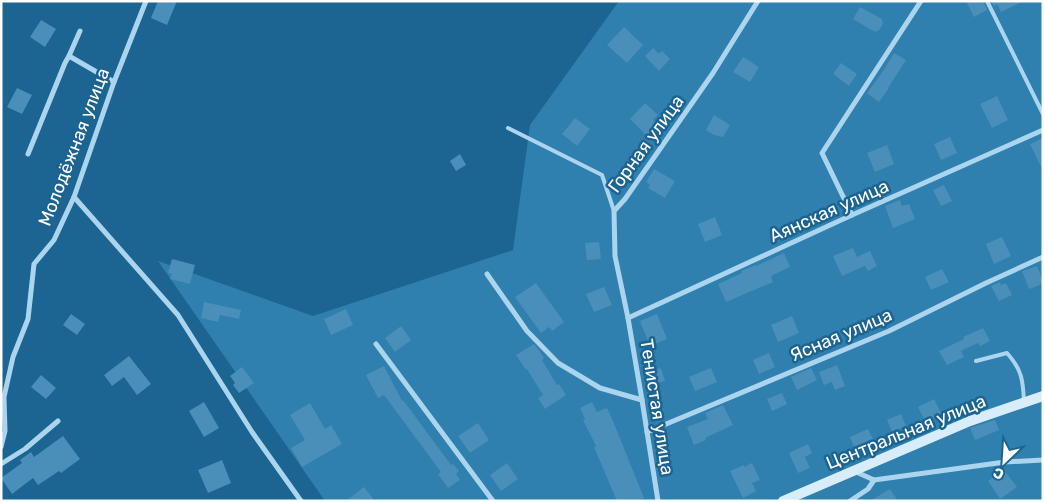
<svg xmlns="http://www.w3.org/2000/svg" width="1044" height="502" font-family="Rubik,sans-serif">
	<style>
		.green { fill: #2f7faf }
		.building { fill: #498fba }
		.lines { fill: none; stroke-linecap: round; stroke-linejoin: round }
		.service { stroke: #abd5ee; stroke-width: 4 }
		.minor { stroke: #abd5ee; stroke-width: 5 }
		.secondary { stroke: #d8edfa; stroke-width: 10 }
		.labels { text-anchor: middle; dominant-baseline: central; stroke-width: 5; stroke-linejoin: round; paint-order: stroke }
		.street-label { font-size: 18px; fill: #fff; stroke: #1c6491 }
	</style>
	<rect width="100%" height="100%" fill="#1c6491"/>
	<path class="green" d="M619,1H1043V501H325L158,261L313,316L513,250L530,125Z"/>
	<g class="building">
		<path d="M158,1H177L167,25L151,18Z"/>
		<path d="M966,1H983L987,10L974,17Z"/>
		<path d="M991,1H1024L1001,12L997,4L994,6Z"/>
		<path d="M860,7L882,19L883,24L879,30L875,32L853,19Z"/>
		<path d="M41,20L56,29L45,47L30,37Z"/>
		<path d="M624,27L643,45L627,63L607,45Z"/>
		<path d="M653,48L659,54L662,51L670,59L659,71L645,56Z"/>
		<path d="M894,53L906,60L888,88H889L879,102L867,93L883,71Z"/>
		<path d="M743,57L759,67L750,82L733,72Z"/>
		<path d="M841,63L857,74L849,86L833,74Z"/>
		<path d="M17,88L32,95L22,114L7,107Z"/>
		<path d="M997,96L1008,120L992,128L980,104Z"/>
		<path d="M645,103L658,115L653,120L659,126L648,137L630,119Z"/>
		<path d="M714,115L730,125L723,137L714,135L706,130Z"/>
		<path d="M575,118L590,129L577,146L562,134Z"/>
		<path d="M950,137L957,153L941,160L934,144Z"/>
		<path d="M1043,138V171L1030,144Z"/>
		<path d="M887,145L894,164L875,172L867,153Z"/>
		<path d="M460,154L466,165L456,171L450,161Z"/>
		<path d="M654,169L675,181L665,198L648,188L650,185L646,182Z"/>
		<path d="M944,185L952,201L941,206L933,190Z"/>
		<path d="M900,200L902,206L909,204L915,219L893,228L885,206Z"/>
		<path d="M715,217L722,235L705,242L698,224Z"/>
		<path d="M1002,237L1011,256L994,264L986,244Z"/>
		<path d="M599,242L601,259L587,260L585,243Z"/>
		<path d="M853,248L857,257L870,251L877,266L868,271L865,266L842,276L833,256Z"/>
		<path d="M784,253L790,267L771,276L773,282L726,302L718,284L742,273L741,271L756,265V266Z"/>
		<path d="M172,259L195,265L190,284L170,279L172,274L168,273Z"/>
		<path d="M1037,266L1043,281V284L1029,289L1022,271Z"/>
		<path d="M942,269L949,282L931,290L925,277Z"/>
		<path d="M1000,282L1001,285L1006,283L1012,295L999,301L991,286Z"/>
		<path d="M536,283L564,322L552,331L549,327L541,333L515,297Z"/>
		<path d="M604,287L612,305L594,312L586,294Z"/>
		<path d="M204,302L241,310L239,319L220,315L218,322L201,318Z"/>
		<path d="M346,309L353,325L331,335L324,319Z"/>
		<path d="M71,314L85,324L77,335L63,325Z"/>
		<path d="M657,314L667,339L650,346L640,321Z"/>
		<path d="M792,316L799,333L778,342L771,325Z"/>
		<path d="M401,326L411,340L395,352L385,338Z"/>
		<path d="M983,328L990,341L980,346L978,343L961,351L964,357L947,365L939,351L964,339L963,337Z"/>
		<path d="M534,344L539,350L544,358L542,360L557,385L559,384L566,395L545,409L538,398L543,395L527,369L526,370L516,355Z"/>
		<path d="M769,353L775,367L759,374L753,360Z"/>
		<path d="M129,356L151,384L137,395L124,377L112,386L104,375Z"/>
		<path d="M837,365L845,386L835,390L832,382L824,385L819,372Z"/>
		<path d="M384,366L402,401L403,400L451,465L453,464L459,471L456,474L460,480L448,488L438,474L441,472L384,395L378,398L366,375Z"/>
		<path d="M242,367L254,383L239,393L233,385L235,383L230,376Z"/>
		<path d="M661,368L665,381L649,385L645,373Z"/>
		<path d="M711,368L717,382L695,391L689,377Z"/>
		<path d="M811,368L817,380L797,390L791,377Z"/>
		<path d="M41,375L56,388L46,399L31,387Z"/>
		<path d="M782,393L787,404L772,411L767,399Z"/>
		<path d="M934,399L942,415L926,423L918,407Z"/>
		<path d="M204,402L219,428L204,437L189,411Z"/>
		<path d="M592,402L597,412L607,408L613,421L644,498L638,501H617L594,447L596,446L583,420L585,419L580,408Z"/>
		<path d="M310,403L325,429L331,425L342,444L302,467L291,448L305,440L290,415Z"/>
		<path d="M723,405L733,425L705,438L706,440L694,445L687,427L708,419L705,413Z"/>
		<path d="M901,414L906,426L892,432L887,420Z"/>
		<path d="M995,420L999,430L975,440L970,428Z"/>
		<path d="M478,423L489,440L470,453L458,436Z"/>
		<path d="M868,429L874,441L855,450L850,437Z"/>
		<path d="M63,436L80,459L61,473L59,471L38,485L33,478L12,494L1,478L22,463L20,460L31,452L34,457Z"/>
		<path d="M808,444L812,453L805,457L810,468L798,473L789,453Z"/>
		<path d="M222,460L231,483L208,493L198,470Z"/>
		<path d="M507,463L518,479L501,491L490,475Z"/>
		<path d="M752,463L760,480L752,483L756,491L743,498L730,471L744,465V467Z"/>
		<path d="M1004,470L1017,487L1000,499L988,481Z"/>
		<path d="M364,487L375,501H346Z"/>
		<path d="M890,489L898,501H870Z"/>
	</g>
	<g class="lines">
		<g class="service">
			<path d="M987,1L1043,114"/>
			<path d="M508,128L602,175L614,211"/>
			<path d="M976,361L1007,353C1022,370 1023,380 1024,402"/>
		</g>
		<g class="minor">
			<path d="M80,31L69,56L114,82"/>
			<path d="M28,154L65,63L69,56"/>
			<path d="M74,197L178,315L252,432L301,501"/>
			<path d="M852,215L822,153L921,1"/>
			<path d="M487,274L527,331L558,363L600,388L642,400"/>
			<path d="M628,318L852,215L1043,130"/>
			<path d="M376,344L493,501"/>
			<path d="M647,432L889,331L986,283L1043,257"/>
			<path d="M1,447L5,431L4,397L13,357L28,319L34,264L54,240L74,197L114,82L146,1"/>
			<path d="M1,464L25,449L58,421"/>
			<path d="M854,471L874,480L1005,462L1043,460"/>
			<path d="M658,501L642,400L628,318L615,256L614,211L625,199L713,73L758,1"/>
			<path d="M850,501L868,489L874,480"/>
		</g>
		<path class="secondary" d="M783,501L970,421L1043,396"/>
	</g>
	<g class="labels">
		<g class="street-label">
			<text transform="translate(646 144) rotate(-54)">Горная улица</text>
			<text transform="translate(74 147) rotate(-69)">Молодёжная улица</text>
			<text transform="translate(829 211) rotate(-24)">Аянская улица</text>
			<text transform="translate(841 335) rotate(-23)">Ясная улица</text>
			<text transform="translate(657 407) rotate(81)">Тенистая улица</text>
			<text transform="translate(906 432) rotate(-22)">Центральная улица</text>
		</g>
	</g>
	<rect width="1044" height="502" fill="none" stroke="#ffffff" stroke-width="5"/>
	<g transform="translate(1004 462) rotate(205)" stroke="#1c6491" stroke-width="4" paint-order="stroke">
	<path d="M0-4L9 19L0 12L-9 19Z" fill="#ffffff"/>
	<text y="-8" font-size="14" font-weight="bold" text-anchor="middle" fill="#ffffff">С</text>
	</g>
</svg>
